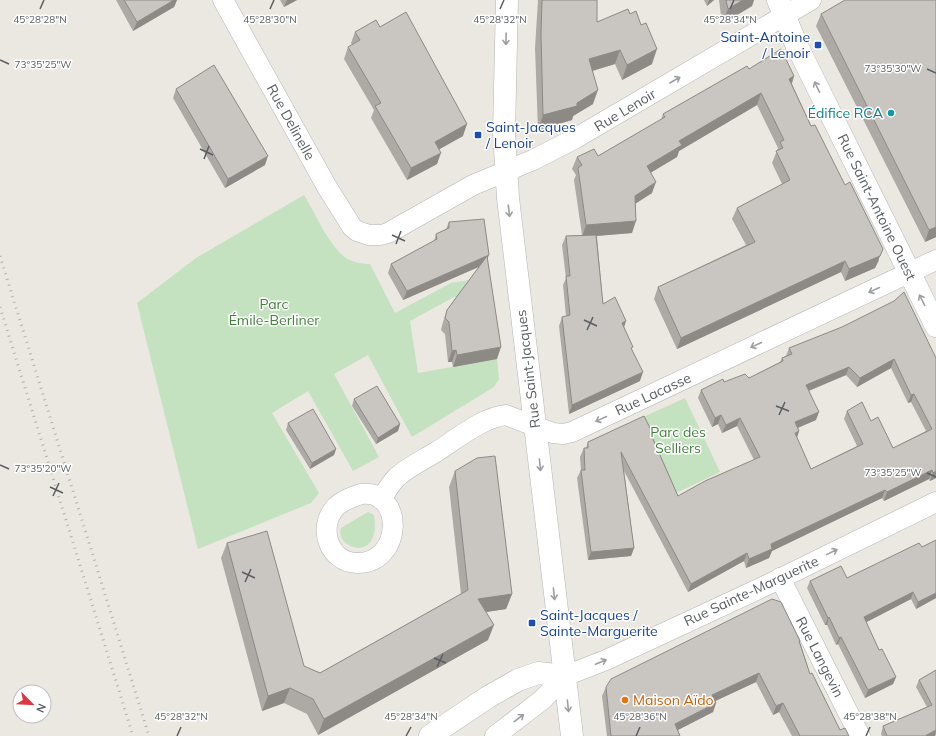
<svg xmlns="http://www.w3.org/2000/svg" width="936" height="736" font-family="Mulish,sans-serif">
	<style>
		.green { fill: #c4e1c0 }
		.lines { fill: none; stroke-linecap: round; stroke-linejoin: round }
		.street-casing { stroke: #b2b5b8; stroke-width: 21 }
		.secondary-casing { stroke: #b1b5b8; stroke-width: 23 }
		.street { stroke: #fff; stroke-width: 20 }
		.secondary { stroke: #fff; stroke-width: 22 }
		.rail { stroke: #b0b1b1; stroke-width: 3; stroke-dasharray: 1 5; stroke-linecap: butt }
		.wall { fill: #ada9a5; fill-rule: evenodd }
		.shaded-wall { fill: #8d8a86 }
		.building { fill: #c9c5c0; stroke: #8d8a86; fill-rule: evenodd }
		.oneway { stroke: #9c9ea0 }
		.ticks { fill: none; stroke: #5a5e61; stroke-width: 1.5 }
		.transit-dot { fill: #1a4fb4; stroke: #fff; stroke-width: 1.5 }
		.culture-dot { fill: #0f9aa8; stroke: #fff; stroke-width: 1.5 }
		.food-dot { fill: #e8710a; stroke: #fff; stroke-width: 1.5 }
		.labels { text-anchor: middle; dominant-baseline: central; stroke-width: 3; stroke-linejoin: round; paint-order: stroke }
		.transit-label { font-size: 14px; fill: #164399; stroke: #fff; text-anchor: start }
		.street-label { font-size: 14px; fill: #5a5e61; stroke: #fff }
		.culture-label { font-size: 14px; fill: #0d838f; stroke: #fff; text-anchor: end }
		.park-label { font-size: 14px; fill: #417f3b; stroke: #fff }
		.food-label { font-size: 14px; fill: #c56008; stroke: #fff; text-anchor: start }
		.ticks-label { font-size: 10px; text-anchor: middle; fill: #5a5e61; stroke: #fff; stroke-width: 3; stroke-linejoin: round; paint-order: stroke }
	</style>
	<rect width="100%" height="100%" fill="#ebe8e1"/>
	<g class="green">
		<path d="M304,195C315,213 329,246 346,258C353,262 362,264 370,264L395,313L451,283L489,277L490,293L454,297L410,321L418,373L497,359L499,379L494,387L412,437L368,355L334,374L379,457L353,471L308,391L272,413L319,493L311,503L198,549L137,303L196,258Z"/>
		<path d="M685,398L720,472L676,493L641,418Z"/>
		<path d="M368,512L374,515C382,564 334,549 341,528Z"/>
	</g>
	<g class="lines">
		<g class="street-casing">
			<g id="street">
				<path d="M223,0L327,187L352,227L357,231L369,235H381L388,233L473,185L533,160L576,138L811,0"/>
				<path d="M361,494C405,489 403,564 357,563C329,562 318,529 334,509C340,501 352,497 361,494Z"/>
				<path d="M381,499C386,492 390,484 397,477C408,467 423,460 436,452C455,440 483,417 506,415L553,433L563,434L572,432L936,260"/>
				<path d="M780,578L860,736"/>
				<path d="M495,736L542,700L565,676L606,660L767,585L936,502"/>
			</g>
		</g>
		<g class="secondary-casing">
			<g id="secondary">
				<path d="M507,0L504,133L508,198L572,736"/>
				<path d="M778,0L797,46L936,326"/>
				<path d="M430,736L488,697L518,680L538,673L565,676"/>
			</g>
		</g>
		<use href="#street" class="street"/>
		<use href="#secondary" class="secondary"/>
		<g class="rail">
			<path d="M0,256L149,736"/>
			<path d="M0,307L133,736"/>
		</g>
	</g>
	<g class="wall">
		<path d="M116,0H177L174,7L133,31Z"/>
		<path d="M280,0H297L284,7Z"/>
		<path d="M538,0H597V22L630,14L652,64L622,80L615,64L593,71V104L573,116L572,120L538,130L535,48Z"/>
		<path d="M704,0H714L707,6Z"/>
		<path d="M719,0H754L752,6L722,24Z"/>
		<path d="M821,14L936,237L925,242L816,26Z"/>
		<path d="M380,27L463,136L439,149L437,164L407,180L371,118L374,110L344,59L348,47L352,45L351,43L355,32Z"/>
		<path d="M749,69L794,76L792,84L811,126L879,261L875,268L845,281L841,272L677,349L654,299L658,287L746,245L732,219L737,208L782,184L772,163L778,148L757,105L679,151L677,157L651,172L652,193L635,204L632,233L597,236L603,304L626,321L624,327L632,350L640,381L569,414L559,326L562,317L566,316L563,285L566,278L562,245L566,236L582,235L574,180L576,175L572,169L577,157L598,156L661,120L663,114Z"/>
		<path d="M176,89L265,165L225,188L173,98Z"/>
		<path d="M449,222L487,259L497,359L453,367L452,362H448L445,334L441,330L443,322L447,310L479,267L403,300L388,273L391,264L434,241L436,234L446,229Z"/>
		<path d="M789,348L936,358V478L930,481L929,479L884,501L882,498L772,551L769,558L746,568L744,561L688,592L624,471L634,548L631,556L588,560L577,478L581,470L580,457L584,448H586L588,442L653,439L678,496L754,460L737,426L722,433L718,424L712,427L698,398L701,390L724,382L749,378L780,362L782,358L786,356ZM891,368L908,403L911,402L926,431L893,448L871,421L847,411L844,419L857,446L811,469L797,438L799,431L798,428L816,420L809,391L846,375L857,387Z"/>
		<path d="M354,399L400,424L398,431L376,444L352,406Z"/>
		<path d="M288,423L336,449L334,455L310,469L286,430Z"/>
		<path d="M455,471L512,594L506,609L486,612L488,640L318,735L307,714L284,703L262,711L221,558L227,543L304,666L320,673L461,594L449,487Z"/>
		<path d="M936,540V598L916,609L911,599L866,622L879,650L896,677L893,684L865,698L838,644L836,645L827,625H825L807,588L810,581L847,578L922,547Z"/>
		<path d="M800,641V642L810,674L840,730L849,736H792L779,712L773,715L756,682L715,701L716,703L713,712L678,730L680,736H607L602,696L606,687Z"/>
		<path d="M936,670V734L935,736H882L881,734L883,726L927,707L916,687L919,680Z"/>
	</g>
	<g class="shaded-wall">
		<path d="M174,0H177L174,7L133,31L137,22Z"/>
		<path d="M287,0H297L284,7Z"/>
		<path d="M709,0H714L707,6Z"/>
		<path d="M743,0H754L752,6L722,24L728,9Z"/>
		<path d="M657,49L652,64L622,80L627,65Z"/>
		<path d="M620,50L615,64L584,73L589,59Z"/>
		<path d="M794,76L790,88L789,79Z"/>
		<path d="M598,90L593,104L573,116L572,120L538,130L543,115L577,103Z"/>
		<path d="M761,93L757,105L679,151L677,157L642,178L647,166L679,141Z"/>
		<path d="M467,124L463,136L431,154L435,142Z"/>
		<path d="M441,153L437,164L407,180L411,168Z"/>
		<path d="M268,156L265,165L225,188L228,179Z"/>
		<path d="M656,182L652,193L630,207L635,196Z"/>
		<path d="M636,221L632,233L582,237L586,225Z"/>
		<path d="M936,227V237L925,242L929,230Z"/>
		<path d="M883,249L875,268L845,281L849,269Z"/>
		<path d="M489,255L485,264L403,300L407,291Z"/>
		<path d="M845,261L841,272L677,349L681,338Z"/>
		<path d="M626,321L623,330L622,323Z"/>
		<path d="M501,347L497,359L453,367L457,355Z"/>
		<path d="M456,350L452,362H448L452,351Z"/>
		<path d="M894,359L891,368L857,387L860,378Z"/>
		<path d="M849,367L846,375L803,393L806,385Z"/>
		<path d="M643,372L640,381L569,414L572,405Z"/>
		<path d="M914,394L911,402L908,403L911,395Z"/>
		<path d="M819,412L816,420L792,430L795,422Z"/>
		<path d="M721,415L718,424L712,427L715,418Z"/>
		<path d="M740,418L737,426L722,433L726,425Z"/>
		<path d="M400,424L398,431L376,444L378,438Z"/>
		<path d="M799,431L796,440L795,433Z"/>
		<path d="M336,449L334,455L310,469L312,463Z"/>
		<path d="M932,470L929,479L884,501L887,492Z"/>
		<path d="M936,471V478L930,481L933,473Z"/>
		<path d="M885,490L882,498L772,551L769,558L746,568L749,559L771,544Z"/>
		<path d="M634,548L631,556L588,560L591,552Z"/>
		<path d="M747,553L744,561L688,592L691,584Z"/>
		<path d="M913,592L911,599L861,625L864,617Z"/>
		<path d="M936,593V598L916,609L918,602Z"/>
		<path d="M512,594L506,609L473,614L478,599Z"/>
		<path d="M829,617L827,625H825L828,618Z"/>
		<path d="M494,625L488,640L318,735L324,719Z"/>
		<path d="M841,637L838,644L836,645L839,638Z"/>
		<path d="M759,673L756,682L709,704L712,695Z"/>
		<path d="M896,677L893,684L865,698L868,690Z"/>
		<path d="M290,688L284,703L262,711L268,696Z"/>
		<path d="M716,703L713,712L672,733L675,724Z"/>
		<path d="M783,703L779,712L773,715L776,706Z"/>
		<path d="M936,730L935,736H925Z"/>
	</g>
	<g class="building">
		<path d="M124,0H174L137,22Z"/>
		<path d="M542,0H597V22L628,9L630,14L636,11L641,25L646,23L657,49L627,65L620,50L589,59L598,90L577,103V106L543,115L541,34Z"/>
		<path d="M726,0H743L728,9Z"/>
		<path d="M845,0H936V227L929,230L821,14Z"/>
		<path d="M406,12L467,124L435,142L441,153L411,168L375,106L381,103L348,47L360,40L355,32L376,20L380,27Z"/>
		<path d="M781,49L794,76L789,79L811,126L815,125L845,185L850,182L883,249L880,256L849,269L845,261L681,338L658,287L755,242L737,208L790,180L776,151L783,148L780,142L784,140L761,93L679,141L682,145L647,166L656,182L635,196L636,221L586,225L578,168L582,165L577,157L594,149L598,156L665,117L663,114L747,66L749,69Z"/>
		<path d="M214,65L268,156L228,179L176,89Z"/>
		<path d="M484,219L489,255L407,291L391,264L437,239L436,234L449,228V222Z"/>
		<path d="M596,235L603,304L615,297L626,321L622,323L633,347L631,348L643,372L572,405L562,317L570,315L566,276H570L566,236Z"/>
		<path d="M487,256L501,347L457,355L456,350L452,351L449,322L445,318L447,310Z"/>
		<path d="M904,292L936,358V471L933,473L932,470L887,492L885,490L771,544L772,549L749,559L747,553L691,584L621,452L634,548L591,552L581,470H585L584,448H588V442L644,416L654,436L652,437L678,496L705,481L760,457L740,418L726,425L721,415L715,418L701,390L723,379L724,382L745,374L749,378L783,361L782,358L792,354L789,348L842,327L894,301ZM894,359L911,395L914,394L932,429L893,448L878,417L871,421L862,402L847,411L863,444L811,469L795,433L799,431L795,422L819,412L806,385L849,367L860,378Z"/>
		<path d="M377,386L400,424L378,438L354,399Z"/>
		<path d="M313,409L336,449L312,463L288,423Z"/>
		<path d="M495,456L512,594L478,599L494,625L324,719L313,699L290,688L268,696L227,543L267,531L304,666L320,673L468,590L455,471L477,458Z"/>
		<path d="M936,540V593L918,602L913,592L864,617L879,650L882,649L896,677L868,690L841,637L839,638L829,617L828,618L810,581L841,566L847,578L919,543L922,547Z"/>
		<path d="M772,599L781,602L800,641H799L810,674L812,673L840,730L845,728L849,736H800L783,703L776,706L759,673L712,695L716,703L675,724L680,736H611L606,687L611,679Z"/>
		<path d="M936,670V730L925,736H887L883,726L932,705L919,680Z"/>
	</g>
	<defs><path id="oneway-shaft" d="M-6 0H5M1.5-3L5.5 0L1.5 3" fill="none" stroke-width="1.6" stroke-linecap="round" stroke-linejoin="round"/></defs>
	<g class="oneway">
		<use href="#oneway-shaft" transform="translate(506 39) rotate(91)"/>
		<use href="#oneway-shaft" transform="translate(675 80) rotate(-30)"/>
		<use href="#oneway-shaft" transform="translate(817 87) rotate(-116)"/>
		<use href="#oneway-shaft" transform="translate(509 211) rotate(83)"/>
		<use href="#oneway-shaft" transform="translate(874 290) rotate(155)"/>
		<use href="#oneway-shaft" transform="translate(922 300) rotate(-117)"/>
		<use href="#oneway-shaft" transform="translate(756 345) rotate(155)"/>
		<use href="#oneway-shaft" transform="translate(601 419) rotate(155)"/>
		<use href="#oneway-shaft" transform="translate(540 465) rotate(84)"/>
		<use href="#oneway-shaft" transform="translate(832 552) rotate(-26)"/>
		<use href="#oneway-shaft" transform="translate(554 594) rotate(84)"/>
		<use href="#oneway-shaft" transform="translate(601 662) rotate(-23)"/>
		<use href="#oneway-shaft" transform="translate(568 706) rotate(84)"/>
		<use href="#oneway-shaft" transform="translate(519 718) rotate(-37)"/>
	</g>
	<path class="ticks" d="M40,9L44,0M270,9L274,0M500,9L504,0M730,9L734,0M0,60L9,64M927,69L936,73M200,149L213,155M204,159L209,146M392,235L405,241M396,244L401,231M584,320L597,326M587,330L593,317M776,406L789,411M779,415L785,402M0,465L9,469M927,473L936,477M50,487L63,493M53,496L59,483M242,572L255,578M245,582L251,569M434,658L446,663M437,667L443,654M177,736L181,727M406,736L411,727M636,736L640,727M866,736L870,727"/>
	<g class="transit-dot">
		<rect x="814" y="41" width="8" height="8" rx="2"/>
		<rect x="474" y="131" width="8" height="8" rx="2"/>
		<rect x="528" y="619" width="8" height="8" rx="2"/>
	</g>
	<circle class="culture-dot" cx="891" cy="113" r="4"/>
	<circle class="food-dot" cx="625" cy="700" r="4"/>
	<g class="labels">
		<g class="transit-label">
			<text x="810" y="37" text-anchor="end">Saint-Antoine<tspan x="810" dy="16">/ Lenoir</tspan></text>
			<text x="486" y="127">Saint-Jacques<tspan x="486" dy="16">/ Lenoir</tspan></text>
			<text x="540" y="615">Saint-Jacques /<tspan x="540" dy="16">Sainte-Marguerite</tspan></text>
		</g>
		<g class="street-label">
			<text transform="translate(625 110) rotate(-31)">Rue Lenoir</text>
			<text transform="translate(291 122) rotate(61)">Rue Delinelle</text>
			<text transform="translate(877 207) rotate(64)">Rue Saint-Antoine Ouest</text>
			<text transform="translate(528 369) rotate(-97)">Rue Saint-Jacques</text>
			<text transform="translate(653 394) rotate(-25)">Rue Lacasse</text>
			<text transform="translate(751 591) rotate(-25)">Rue Sainte-Marguerite</text>
			<text transform="translate(820 657) rotate(63)">Rue Langevin</text>
		</g>
		<g class="culture-label">
			<text x="883" y="113">Édifice RCA</text>
		</g>
		<g class="park-label">
			<text x="274" y="304">Parc<tspan x="274" dy="16">Émile-Berliner</tspan></text>
			<text x="678" y="432">Parc des<tspan x="678" dy="16">Selliers</tspan></text>
		</g>
		<g class="food-label">
			<text x="633" y="700">Maison Aïdo</text>
		</g>
	</g>
	<g class="ticks-label">
		<text x="40" y="23">45°28'28"N</text>
		<text x="270" y="23">45°28'30"N</text>
		<text x="500" y="23">45°28'32"N</text>
		<text x="730" y="23">45°28'34"N</text>
		<text x="43" y="68">73°35'25"W</text>
		<text x="893" y="72">73°35'30"W</text>
		<text x="43" y="472">73°35'20"W</text>
		<text x="893" y="476">73°35'25"W</text>
		<text x="181" y="720">45°28'32"N</text>
		<text x="411" y="720">45°28'34"N</text>
		<text x="640" y="720">45°28'36"N</text>
		<text x="870" y="720">45°28'38"N</text>
	</g>
	<g transform="translate(32 704) rotate(114)"><circle r="19" fill="#ffffff" stroke="#bdbfc0"/>
	<path d="M0-3L7 15L0 10L-7 15Z" fill="#da3943"/>
	<text y="-6" font-size="11" font-weight="bold" text-anchor="middle" fill="#5a5e61">N</text>
	</g>
</svg>
